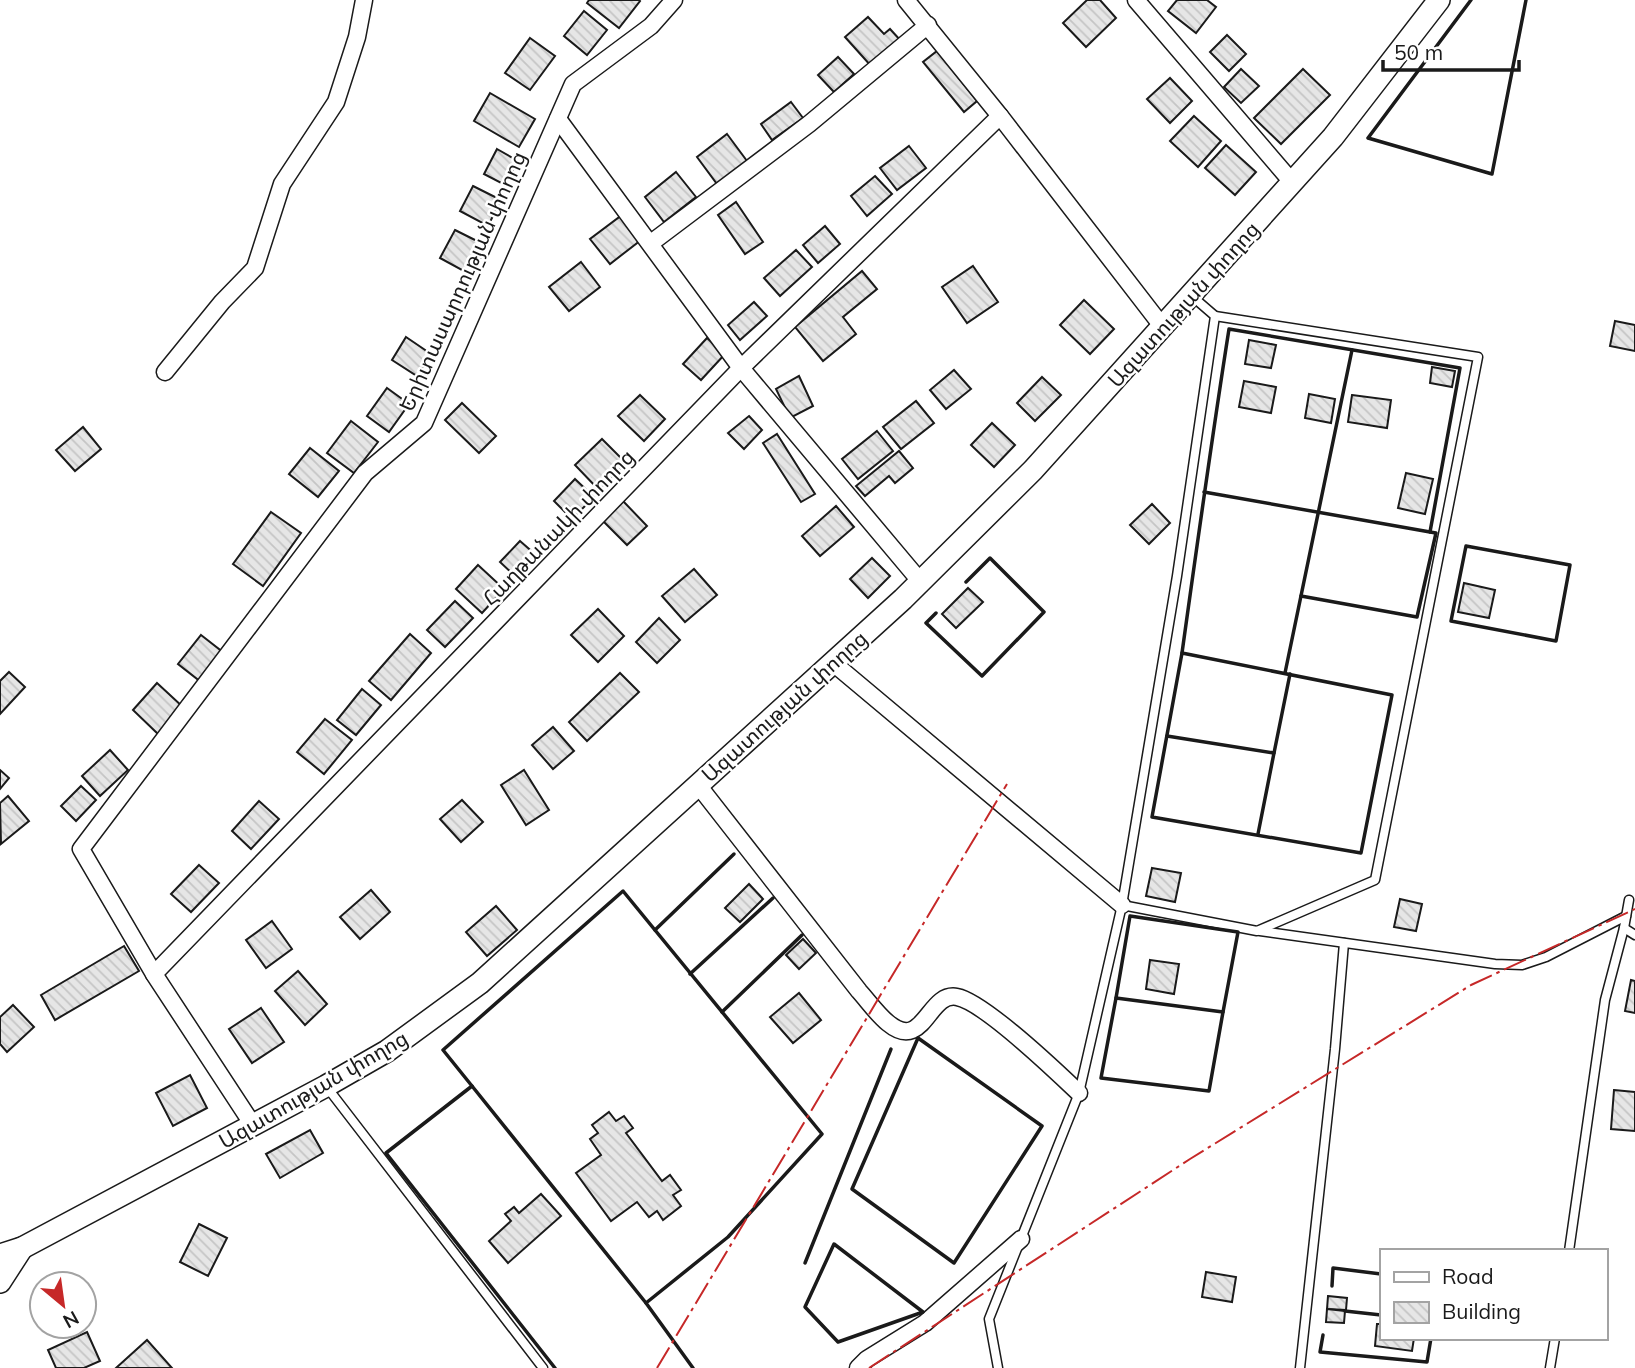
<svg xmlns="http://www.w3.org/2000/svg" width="1635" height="1368" font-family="Mulish,'Noto Sans Armenian',sans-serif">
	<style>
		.building { fill: url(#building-back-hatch); stroke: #1a1a1a; stroke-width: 2 }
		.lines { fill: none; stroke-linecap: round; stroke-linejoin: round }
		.service-casing { stroke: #1a1a1a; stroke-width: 11 }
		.minor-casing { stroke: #1a1a1a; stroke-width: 19 }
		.tertiary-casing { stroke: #1a1a1a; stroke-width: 24 }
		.service { stroke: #fff; stroke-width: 8 }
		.minor { stroke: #fff; stroke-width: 16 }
		.tertiary { stroke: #fff; stroke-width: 21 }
		.wall { stroke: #1a1a1a; stroke-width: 3.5 }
		.power { stroke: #c62828; stroke-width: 2; stroke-dasharray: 24 5 3.5 5; stroke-linecap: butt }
		.labels { text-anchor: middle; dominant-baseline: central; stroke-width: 5; stroke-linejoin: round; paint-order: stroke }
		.street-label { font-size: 21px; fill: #1a1a1a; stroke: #fff }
	</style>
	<defs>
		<pattern id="building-back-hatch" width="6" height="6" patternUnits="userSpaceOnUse" patternTransform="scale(1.75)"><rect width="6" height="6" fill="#e6e6e6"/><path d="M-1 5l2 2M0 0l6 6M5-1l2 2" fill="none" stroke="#c5c5c5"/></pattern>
	</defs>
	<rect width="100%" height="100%" fill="#fff"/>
	<g class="building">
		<path d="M589,0H639L640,1L619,28L587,3Z"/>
		<path d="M1087,0H1100L1116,18L1086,47L1063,23Z"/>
		<path d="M1177,0H1207L1216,7L1196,33L1168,11Z"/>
		<path d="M584,11L607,30L587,55L564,36Z"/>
		<path d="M868,17L884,34L890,29L901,41L872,67L845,37Z"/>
		<path d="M1227,35L1246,54L1229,71L1210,52Z"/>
		<path d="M530,38L555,56L530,90L505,73Z"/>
		<path d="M937,51L977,101L964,112L923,62Z"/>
		<path d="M838,57L854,74L834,92L818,75Z"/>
		<path d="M1241,69L1259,86L1241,103L1224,87Z"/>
		<path d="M1303,69L1330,95L1281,144L1254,118Z"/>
		<path d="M1170,78L1192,101L1170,123L1147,99Z"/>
		<path d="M490,93L535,119L519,147L474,121Z"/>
		<path d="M791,102L803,118L772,140L761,124Z"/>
		<path d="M1194,116L1221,141L1198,167L1170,141Z"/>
		<path d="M727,134L747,161L717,184L697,157Z"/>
		<path d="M1226,145L1256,172L1235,195L1205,168Z"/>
		<path d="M909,146L926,168L897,190L880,168Z"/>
		<path d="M497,149L518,161L505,185L484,174Z"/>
		<path d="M676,172L696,197L664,222L645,197Z"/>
		<path d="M875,176L892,194L867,216L851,196Z"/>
		<path d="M473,186L501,200L488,226L460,211Z"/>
		<path d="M736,202L763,242L745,254L718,215Z"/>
		<path d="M622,215L641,240L610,264L590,239Z"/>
		<path d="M825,226L840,244L818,263L803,245Z"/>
		<path d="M455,230L487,246L471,275L440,258Z"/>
		<path d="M796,250L812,267L780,296L764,278Z"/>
		<path d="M581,262L600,287L569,311L549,287Z"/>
		<path d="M973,266L998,302L967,323L942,287Z"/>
		<path d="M862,271L877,289L843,317L856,334L823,361L795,327Z"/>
		<path d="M1084,300L1114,329L1090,354L1060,325Z"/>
		<path d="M754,302L767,316L740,340L728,325Z"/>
		<path d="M1615,321L1635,325V351L1610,346Z"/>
		<path d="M406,337L431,354L417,376L392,360Z"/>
		<path d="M707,338L725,354L701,380L683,364Z"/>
		<path d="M1249,340L1276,345L1271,368L1245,364Z"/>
		<path d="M1432,367L1455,371L1452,387L1430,383Z"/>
		<path d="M954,370L971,389L946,409L930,390Z"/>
		<path d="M799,376L813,406L790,418L776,389Z"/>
		<path d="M1042,377L1061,395L1035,421L1017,403Z"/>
		<path d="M1244,381L1276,387L1271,413L1239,407Z"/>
		<path d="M387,388L409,404L389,432L367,416Z"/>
		<path d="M1309,394L1335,399L1331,423L1305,418Z"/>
		<path d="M640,395L665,419L644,441L618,416Z"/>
		<path d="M1352,395L1391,400L1387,428L1348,422Z"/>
		<path d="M916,401L934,423L901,449L883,427Z"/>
		<path d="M462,403L496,436L479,453L445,420Z"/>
		<path d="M749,416L762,430L744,449L728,433Z"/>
		<path d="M351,421L378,442L354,473L327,453Z"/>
		<path d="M992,423L1015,445L994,467L971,445Z"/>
		<path d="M83,427L101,449L75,471L56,450Z"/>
		<path d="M877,431L893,451L858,479L842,459Z"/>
		<path d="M777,434L815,494L801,502L763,443Z"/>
		<path d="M602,439L626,463L599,490L575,465Z"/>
		<path d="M310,448L339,471L318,497L289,474Z"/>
		<path d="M899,451L913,468L895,483L889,476L865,496L856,486Z"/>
		<path d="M1406,473L1433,479L1425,514L1398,508Z"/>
		<path d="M575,479L594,497L572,519L554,501Z"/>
		<path d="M623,501L647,526L627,545L603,521Z"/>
		<path d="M1152,504L1170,523L1149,544L1130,525Z"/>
		<path d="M836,506L854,527L820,556L802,536Z"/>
		<path d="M271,512L301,533L263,586L233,564Z"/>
		<path d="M520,541L535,554L515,576L500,562Z"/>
		<path d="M872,558L890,576L868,598L850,579Z"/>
		<path d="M478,565L504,589L482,613L456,589Z"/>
		<path d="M694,569L717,595L685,622L662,596Z"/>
		<path d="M1464,583L1495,590L1489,618L1458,612Z"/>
		<path d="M968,588L983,602L956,628L942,614Z"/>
		<path d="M455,601L473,618L445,647L427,630Z"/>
		<path d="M598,609L624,636L598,662L571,635Z"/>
		<path d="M659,618L680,640L657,663L636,642Z"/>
		<path d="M410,634L431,653L391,700L369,681Z"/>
		<path d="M201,635L224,653L201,682L178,664Z"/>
		<path d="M9,672L25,687L0,714V681Z"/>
		<path d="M620,673L639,692L587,741L569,722Z"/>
		<path d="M157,683L183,707L158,734L133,710Z"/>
		<path d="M362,689L381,705L356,735L337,720Z"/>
		<path d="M325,719L352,740L324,774L297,752Z"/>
		<path d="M553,727L574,751L553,769L532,745Z"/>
		<path d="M110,750L128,770L100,796L82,776Z"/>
		<path d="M0,770L9,778L0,789Z"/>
		<path d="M524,770L549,810L526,825L501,785Z"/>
		<path d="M81,786L96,800L76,821L61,806Z"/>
		<path d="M8,796L29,821L1,844L0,803Z"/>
		<path d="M462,800L483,822L461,842L440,819Z"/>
		<path d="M259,801L279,819L251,849L232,831Z"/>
		<path d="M199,865L219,883L191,912L171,894Z"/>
		<path d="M1152,868L1181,873L1175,902L1146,896Z"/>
		<path d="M749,884L763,899L740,922L725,908Z"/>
		<path d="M371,890L390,912L360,939L340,917Z"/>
		<path d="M1400,899L1422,904L1416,931L1394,927Z"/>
		<path d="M496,906L517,930L487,956L466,932Z"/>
		<path d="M272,921L292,949L266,968L246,940Z"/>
		<path d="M803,939L816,953L799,969L786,955Z"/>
		<path d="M124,946L139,971L55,1020L41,995Z"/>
		<path d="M1150,960L1179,964L1174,994L1146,989Z"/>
		<path d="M298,971L327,1004L305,1025L275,991Z"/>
		<path d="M1631,980L1635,981V1013L1625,1011Z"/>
		<path d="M799,993L821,1020L793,1043L770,1017Z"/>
		<path d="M13,1005L34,1027L7,1052L0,1044V1017Z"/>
		<path d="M261,1008L284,1042L252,1063L229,1029Z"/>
		<path d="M190,1075L207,1108L173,1126L156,1093Z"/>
		<path d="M1614,1090L1635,1092V1131L1611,1129Z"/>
		<path d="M609,1112L616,1121L624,1116L633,1128L626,1133L662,1181L670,1175L681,1190L673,1195L681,1206L663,1220L657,1211L649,1217L637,1202L611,1221L576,1173L601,1155L590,1139L598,1133L592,1125Z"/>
		<path d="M310,1130L323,1153L280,1178L266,1154Z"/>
		<path d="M541,1194L561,1216L508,1263L489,1241L511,1221L505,1214L514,1207L519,1213Z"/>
		<path d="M199,1224L227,1238L208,1276L180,1262Z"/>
		<path d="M1206,1272L1236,1277L1232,1302L1202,1297Z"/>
		<path d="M1328,1296L1347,1298L1346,1310L1327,1309Z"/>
		<path d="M1327,1309L1345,1311L1344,1323L1326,1322Z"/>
		<path d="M1377,1324H1381V1338H1414L1412,1351L1375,1346Z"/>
		<path d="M87,1332L100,1361L84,1368H56L48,1350Z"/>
		<path d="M147,1340L172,1368H116Z"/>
	</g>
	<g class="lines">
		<g class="service-casing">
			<g id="service">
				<path d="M1122,905L1257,931L1375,880L1478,357L1215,316"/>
				<path d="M1624,928L1635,935"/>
				<path d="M1260,931L1495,964L1522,965L1546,957L1626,916"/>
				<path d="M326,1086L543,1368"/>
				<path d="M1569,1251L1605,1000L1624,928L1629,900"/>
				<path d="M998,1368L989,1319L1079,1093L1122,905L1177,576L1215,316L1193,297"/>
				<path d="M1300,1368L1335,1049L1344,943"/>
				<path d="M1550,1368L1555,1338"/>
			</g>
		</g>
		<g class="minor-casing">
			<g id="minor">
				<path d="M906,0L1000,116L1162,326"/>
				<path d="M1136,0L1292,182"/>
				<path d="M558,119L741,368L920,581"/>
				<path d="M651,243L809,124L928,25"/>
				<path d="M165,372L222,302L255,268L282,184L336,102L357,37L364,0"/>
				<path d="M832,662L1122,905"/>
				<path d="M698,785L859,991C868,1001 877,1014 888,1023C924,1053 928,991 957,997C984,1002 1057,1072 1079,1093"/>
				<path d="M154,974L741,368L1000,116"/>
				<path d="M253,1125L154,974L81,849L365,473L424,423L573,84L651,26L674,0"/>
				<path d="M858,1368L867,1359L925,1323L1021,1239"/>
			</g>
		</g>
		<g class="tertiary-casing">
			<g id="tertiary">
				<path d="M0,1255L22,1248L326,1086L387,1051L480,983L903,599L1033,470L1333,137L1439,0"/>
				<path d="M0,1282L22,1248"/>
			</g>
		</g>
		<use href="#service" class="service"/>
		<use href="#minor" class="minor"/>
		<use href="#tertiary" class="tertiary"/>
		<g class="wall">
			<path d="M1471,0L1368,138L1492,174L1526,0"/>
			<path d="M1466,546L1570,565L1556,641L1451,621Z"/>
			<path d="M1301,596L1417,617L1436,533L1430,532"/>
			<path d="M936,613L926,623L982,676L1044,612L990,558L966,582"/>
			<path d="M1182,653C1197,545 1212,437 1229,329L1460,368L1430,532L1204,492"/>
			<path d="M1182,653L1392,695L1361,853L1152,817Z"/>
			<path d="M1285,673L1352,350"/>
			<path d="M1167,736L1274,753L1290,674"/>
			<path d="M1258,834L1274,753"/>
			<path d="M1130,916L1238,932L1223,1012L1116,998Z"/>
			<path d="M655,930L734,854"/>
			<path d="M690,974L773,898"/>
			<path d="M1116,998L1101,1078L1209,1091L1223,1012"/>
			<path d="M722,1012L802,935"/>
			<path d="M918,1038L1042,1126L954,1263L852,1189Z"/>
			<path d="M472,1086L646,1303"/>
			<path d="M834,1244L923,1312L838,1342L805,1307Z"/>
			<path d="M805,1263L891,1049"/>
			<path d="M1332,1286L1333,1268L1381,1274"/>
			<path d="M1345,1311L1381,1315"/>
			<path d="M1323,1335L1320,1352L1427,1362L1431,1338"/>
			<path d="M555,1368L386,1153L472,1086L443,1050L623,891L822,1134L728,1237L646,1303L693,1368"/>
		</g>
		<g class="power">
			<path d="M657,1368L1007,784"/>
			<path d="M869,1368L1190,1159L1471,985L1635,909"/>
		</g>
	</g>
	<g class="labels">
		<g class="street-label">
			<text transform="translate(462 281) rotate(-66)">Երիտասարդության փողոց</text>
			<text transform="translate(1183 304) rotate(-48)">Ազատության փողոց</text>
			<text transform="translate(558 527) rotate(-46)">Հաղթանակի փողոց</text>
			<text transform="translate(784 706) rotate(-42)">Ազատության փողոց</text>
			<text transform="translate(313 1089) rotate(-30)">Ազատության փողոց</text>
		</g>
	</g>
	<rect x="1380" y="1249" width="228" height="91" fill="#ffffff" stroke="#a3a3a3" stroke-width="2"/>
	<rect x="1394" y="1272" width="35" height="10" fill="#ffffff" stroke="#a3a3a3" stroke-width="2"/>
	<text x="1442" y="1284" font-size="21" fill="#1a1a1a">Road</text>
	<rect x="1394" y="1302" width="35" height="21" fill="url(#building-back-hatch)" stroke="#a3a3a3" stroke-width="2"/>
	<text x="1442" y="1319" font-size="21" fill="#1a1a1a">Building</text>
	<g transform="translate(63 1305) rotate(151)"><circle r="33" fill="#ffffff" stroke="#a3a3a3" stroke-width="2"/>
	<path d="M0-5L12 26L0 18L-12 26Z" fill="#c62828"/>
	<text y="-10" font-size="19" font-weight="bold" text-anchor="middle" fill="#1a1a1a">N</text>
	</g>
	<path d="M1383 60v10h136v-10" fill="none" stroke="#1a1a1a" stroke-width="3.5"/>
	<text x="1394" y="60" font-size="21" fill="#1a1a1a" stroke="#ffffff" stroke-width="5" paint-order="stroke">50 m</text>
</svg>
